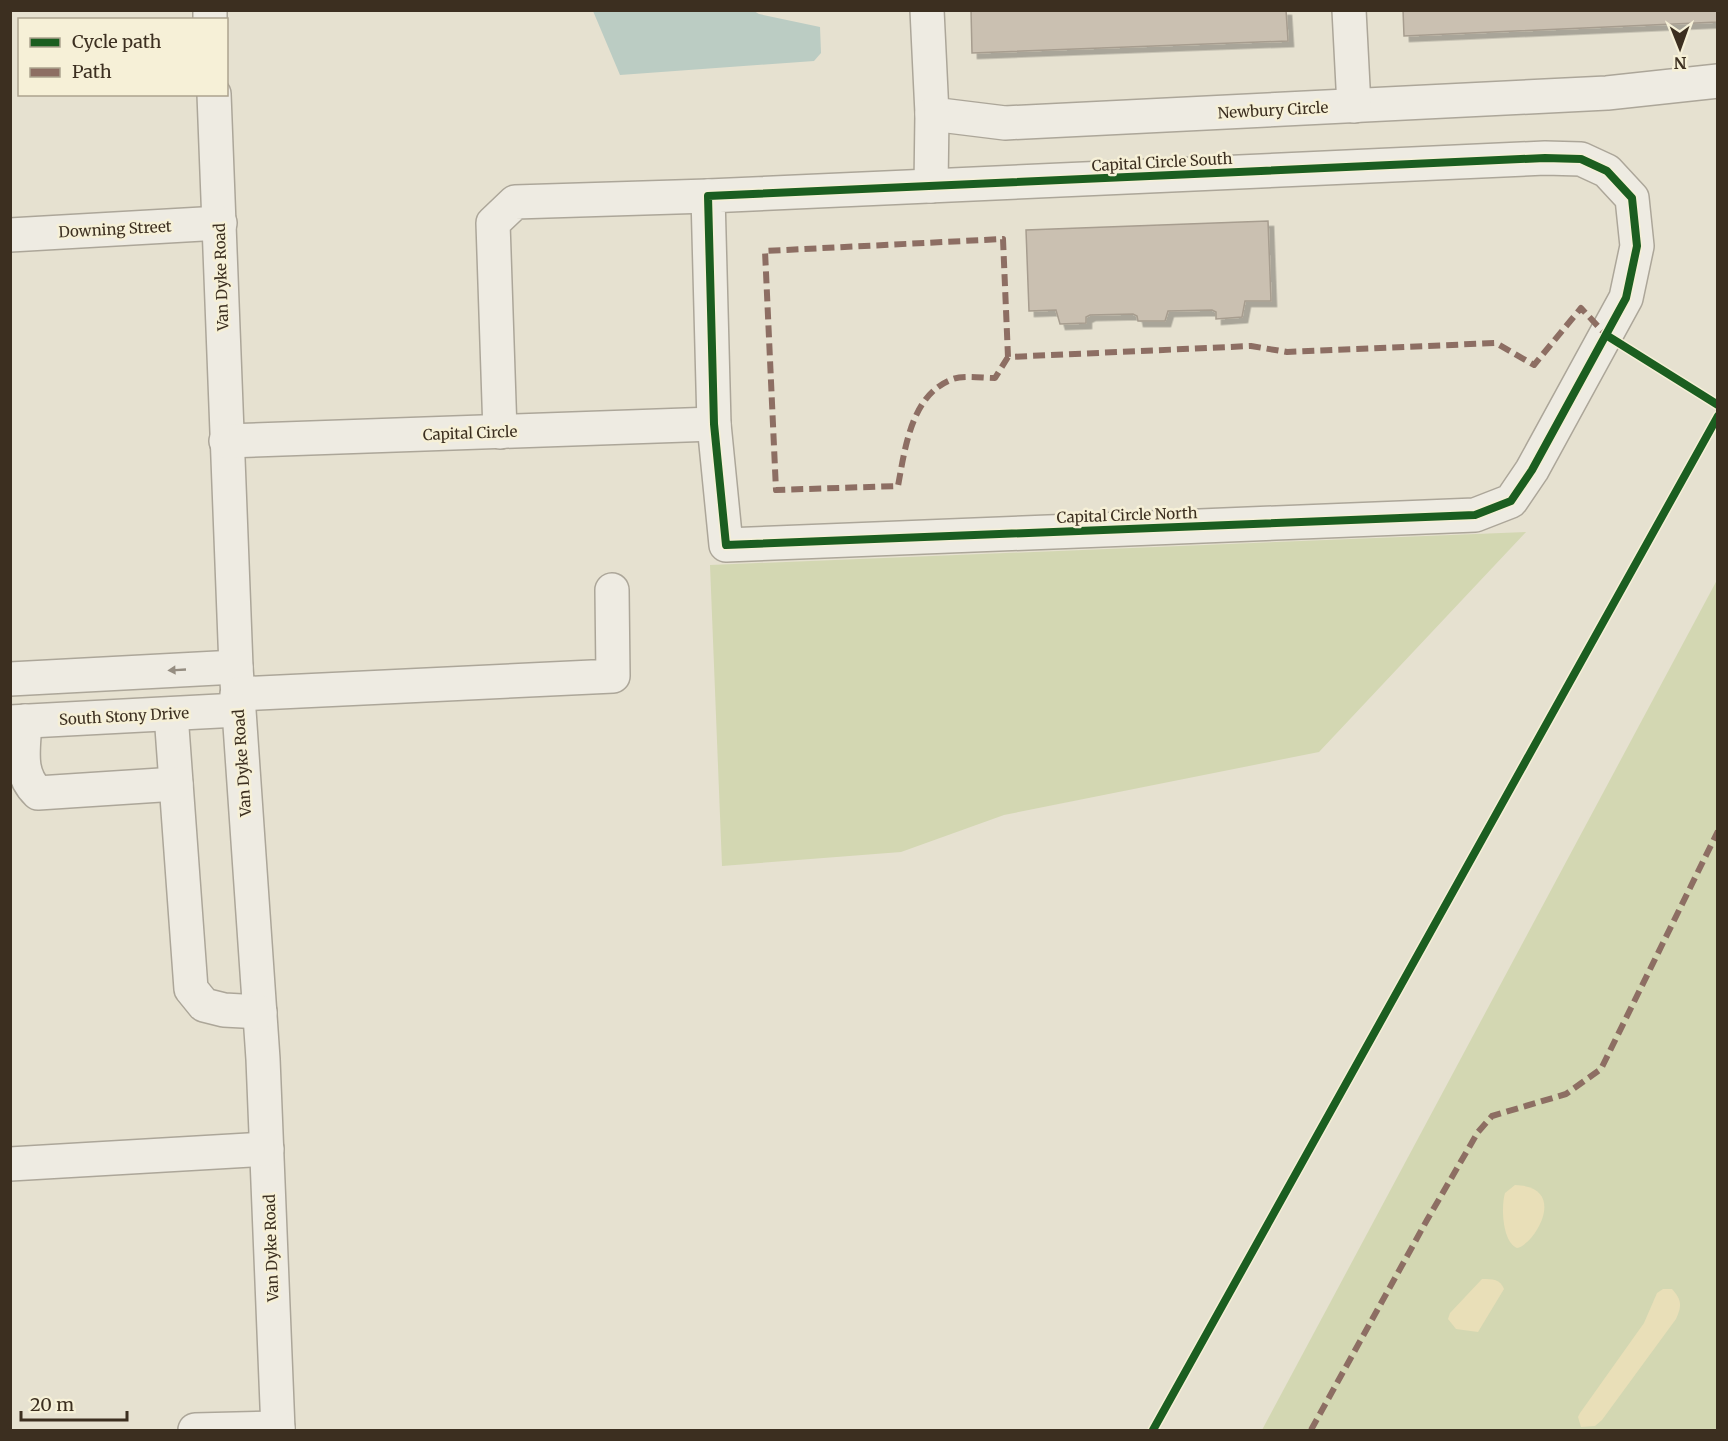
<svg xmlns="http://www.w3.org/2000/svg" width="1728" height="1441" font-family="Merriweather,serif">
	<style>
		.green { fill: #d3d7b2 }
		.sand { fill: #e9dfb8 }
		.water { fill: #bbccc3 }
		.building { fill: #cac0b1; stroke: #a79d8f; stroke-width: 1.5; filter: url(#shadow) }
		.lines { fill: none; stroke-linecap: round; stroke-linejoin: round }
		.minor-casing { stroke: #aca699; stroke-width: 36 }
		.minor { stroke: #eeebe2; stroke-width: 33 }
		.quiet { stroke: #8d6e63; stroke-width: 6; stroke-dasharray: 12 6; stroke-linecap: butt }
		.cycleway-casing { stroke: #f6f0d7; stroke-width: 11 }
		.cycleway { stroke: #1b5e20; stroke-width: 8 }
		.oneway { fill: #958d81 }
		.labels { text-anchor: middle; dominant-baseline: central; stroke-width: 5; stroke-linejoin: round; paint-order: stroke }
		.street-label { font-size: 15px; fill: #3c2f20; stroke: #f6f0d7 }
	</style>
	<defs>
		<filter id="shadow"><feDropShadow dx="5.5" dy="5.5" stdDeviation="0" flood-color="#0004"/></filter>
	</defs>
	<rect width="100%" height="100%" fill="#e6e1d0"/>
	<g class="green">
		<path d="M1526,532L1319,752L1004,815L901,852L722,866L710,565Z"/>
		<path d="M1717,580V1430H1262Z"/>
	</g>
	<g class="sand">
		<path d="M1515,1185C1570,1187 1534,1245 1517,1248C1502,1242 1501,1206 1505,1193Z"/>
		<path d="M1482,1279C1493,1279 1500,1279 1504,1289L1478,1332L1456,1329L1448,1319L1450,1313Z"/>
		<path d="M1663,1289H1672C1682,1300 1682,1306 1676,1319L1602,1420L1595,1426L1581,1427L1578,1417L1580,1413L1644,1323L1657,1293Z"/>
	</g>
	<path class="water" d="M593,11H754L759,14L820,27L821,53L814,61L620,75Z"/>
	<g class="building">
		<path d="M971,10H1286L1288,41L972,53Z"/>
		<path d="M1403,10H1718V22L1404,36Z"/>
		<path d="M1268,221L1271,301H1245L1242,317L1216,319V312L1212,310L1168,311L1165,321H1138L1137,316L1133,314L1090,315L1086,317V323L1060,324L1056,310L1029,311L1026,230Z"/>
	</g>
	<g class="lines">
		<g class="minor-casing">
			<g id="minor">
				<path d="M210,10V20"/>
				<path d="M927,10L932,114L1005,123L1607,93L1718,81"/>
				<path d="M1349,10L1354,106"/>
				<path d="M214,94L236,667L263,1059L278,1430"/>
				<path d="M1545,158L1581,159L1607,171L1632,198L1637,246L1626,298L1532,470L1511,501L1475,515L726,545L714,424L708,196Z"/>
				<path d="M931,186L932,114"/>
				<path d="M10,235L220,223"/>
				<path d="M500,432L493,223L515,202L708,196"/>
				<path d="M226,441L714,424"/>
				<path d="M10,679L236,667"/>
				<path d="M237,694L613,676L612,590"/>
				<path d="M171,714L191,989L204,1005L224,1010L260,1012"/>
				<path d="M25,721C24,748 17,773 38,793L176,784"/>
				<path d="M10,722L238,710"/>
				<path d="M10,1164L267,1149"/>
				<path d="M195,1430L278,1428"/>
			</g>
		</g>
		<use href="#minor" class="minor"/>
		<g class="quiet">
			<path d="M1008,357L995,378C982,378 964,375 953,379C911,394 905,449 898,486L776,490L765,251L1003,239L1008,357L1251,346L1287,352L1496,343L1534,365L1581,308L1606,335"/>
			<path d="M1311,1430L1427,1220L1478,1132L1492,1116L1566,1094L1601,1069L1718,831"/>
		</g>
		<g class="cycleway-casing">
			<g id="cycleway">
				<path d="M1545,158L1581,159L1607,171L1632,198L1637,246L1626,298L1532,470L1511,501L1475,515L726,545L714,424L708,196Z"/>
				<path d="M1606,335L1718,405"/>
				<path d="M1153,1430L1718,416"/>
			</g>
		</g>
		<use href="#cycleway" class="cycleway"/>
	</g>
	<defs><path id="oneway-solid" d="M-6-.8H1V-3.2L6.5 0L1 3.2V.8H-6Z" transform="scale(1.5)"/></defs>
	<use class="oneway" href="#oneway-solid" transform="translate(177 670) rotate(177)"/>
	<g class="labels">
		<g class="street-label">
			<text transform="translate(1273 110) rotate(-3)">Newbury Circle</text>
			<text transform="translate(1162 162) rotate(-3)">Capital Circle South</text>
			<text transform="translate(115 229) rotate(-3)">Downing Street</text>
			<text transform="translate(221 277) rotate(-92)">Van Dyke Road</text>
			<text transform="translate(470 433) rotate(-2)">Capital Circle</text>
			<text transform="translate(1127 515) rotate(-2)">Capital Circle North</text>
			<text transform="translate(124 716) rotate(-3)">South Stony Drive</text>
			<text transform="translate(242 763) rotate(-94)">Van Dyke Road</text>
			<text transform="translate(271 1248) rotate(-92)">Van Dyke Road</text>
		</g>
	</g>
	<rect width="1728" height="1441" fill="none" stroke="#3c2f20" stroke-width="24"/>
	<rect x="18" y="18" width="210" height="78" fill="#f6f0d7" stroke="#aca38e" stroke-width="1.5"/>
	<rect x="30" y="38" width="30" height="9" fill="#1b5e20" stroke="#aca38e" stroke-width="1.5"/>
	<text x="72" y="48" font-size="18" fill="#3c2f20">Cycle path</text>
	<rect x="30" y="68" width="30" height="9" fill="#8d6e63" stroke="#aca38e" stroke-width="1.5"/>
	<text x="72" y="78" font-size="18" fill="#3c2f20">Path</text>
	<g transform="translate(1680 48) rotate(179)" stroke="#f6f0d7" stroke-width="4.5" paint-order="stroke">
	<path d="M0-4.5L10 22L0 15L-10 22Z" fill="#3c2f20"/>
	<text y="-9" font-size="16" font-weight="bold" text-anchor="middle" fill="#3c2f20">N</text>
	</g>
	<path d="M21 1411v9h106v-9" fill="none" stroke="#3c2f20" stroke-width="3"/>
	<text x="30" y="1411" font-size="18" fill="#3c2f20" stroke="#f6f0d7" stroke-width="4.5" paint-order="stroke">20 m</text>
</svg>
